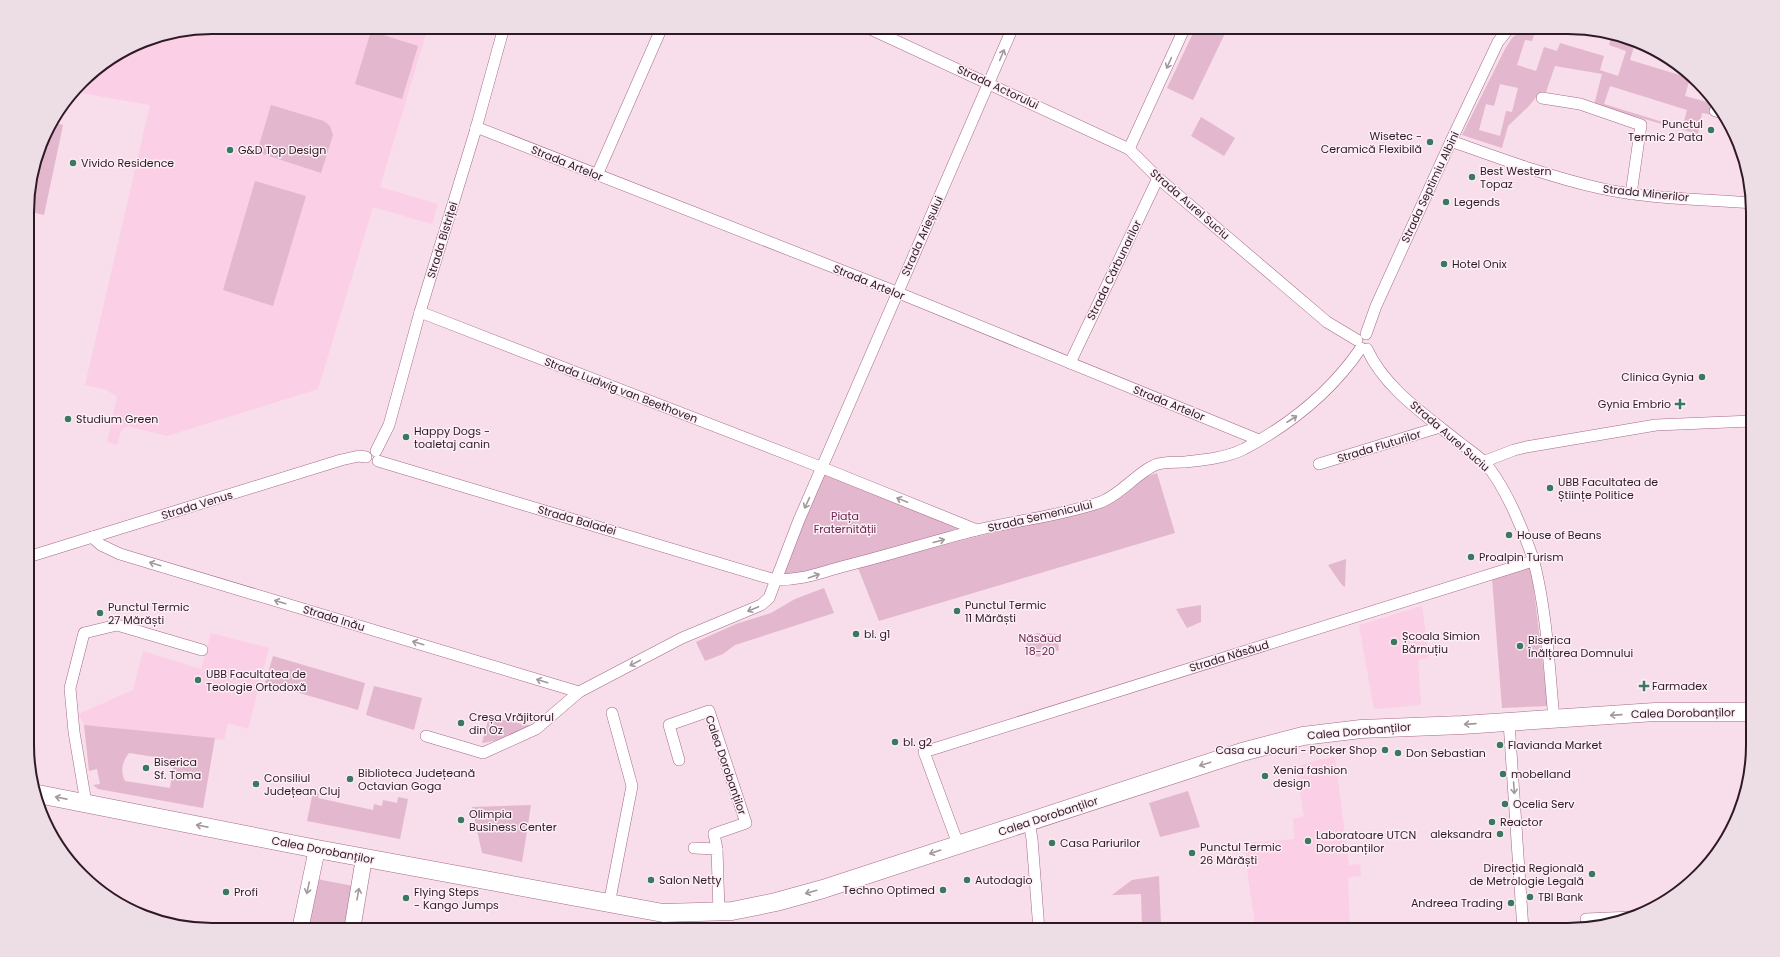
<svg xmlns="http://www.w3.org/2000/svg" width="1780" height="957" font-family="Poppins,sans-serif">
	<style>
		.built { fill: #fbcfe5 }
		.green { fill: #e3b7cd; fill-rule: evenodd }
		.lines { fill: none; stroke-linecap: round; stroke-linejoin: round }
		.street-casing { stroke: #a56a89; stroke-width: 12 }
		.secondary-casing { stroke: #a56a89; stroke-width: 17 }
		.primary-casing { stroke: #a56a89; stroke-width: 19 }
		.street { stroke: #fff; stroke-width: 11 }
		.secondary { stroke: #fff; stroke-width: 16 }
		.primary { stroke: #fff; stroke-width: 18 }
		.oneway { stroke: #a2989d }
		.poi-dot { fill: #3b7761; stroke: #fceff5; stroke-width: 1.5 }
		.labels { text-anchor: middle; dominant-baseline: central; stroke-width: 3; stroke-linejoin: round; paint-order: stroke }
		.street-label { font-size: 11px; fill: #301926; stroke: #fceff5 }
		.poi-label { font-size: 11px; fill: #301926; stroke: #fceff5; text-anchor: start }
		.park-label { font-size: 11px; fill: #6b254e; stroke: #fceff5 }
		.rim { fill: none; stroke: #301926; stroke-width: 2 }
	</style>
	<rect width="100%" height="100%" fill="#f8ddea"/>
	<g class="built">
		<path d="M212,27H428L380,187L438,204L432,224L373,207L318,389L167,436L127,426L121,431L117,445L107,442L117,397L107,390L85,385L150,105L75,92L90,73L141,41Z"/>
		<path d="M1422,606L1429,658L1418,660L1421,705L1374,709L1359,625Z"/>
		<path d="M211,633L269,648L248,729L228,723L224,740L84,725L79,714L133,690L143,651L201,669Z"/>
		<path d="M1335,757L1349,865L1360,864L1361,876L1348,877L1350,930H1256L1248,878L1245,843L1294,839L1293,819L1304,816L1296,767L1318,760Z"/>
	</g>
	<g class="green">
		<path d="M1196,27H1228L1193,100L1167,88Z"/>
		<path d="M1526,27H1537L1532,41L1525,40L1517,65L1536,71L1544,47L1557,51L1560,43L1604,56L1600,70L1618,76L1626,51L1609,45L1611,38L1606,36L1635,43L1630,60L1686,77L1688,71L1691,74L1685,96L1707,102L1710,95L1722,109L1725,117L1702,113L1698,134L1594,105L1602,74L1555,66L1546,92L1537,96L1529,106L1508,126L1502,148L1462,135L1505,49L1512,38ZM1500,84L1518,88L1512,112L1506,111L1500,136L1479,130L1486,104L1494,106ZM1610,86L1687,110L1682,128L1604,104Z"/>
		<path d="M371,31L418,46L402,99L355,84Z"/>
		<path d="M271,105L324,121L330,126L333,135L321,173L257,152Z"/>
		<path d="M1201,117L1235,138L1224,156L1191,136Z"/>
		<path d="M52,122L63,125L44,215L27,211V199L46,130Z"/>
		<path d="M255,181L306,196L273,306L223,290Z"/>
		<path d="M823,468L977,530L775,580Z"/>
		<path d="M1157,473L1175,533L879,621L858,568L959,541L1110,504L1143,478Z"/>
		<path d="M1346,559L1345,587L1342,585L1328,565Z"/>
		<path d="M1531,566L1548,706L1502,708L1492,578Z"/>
		<path d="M824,588L834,613L735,645L723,654L705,661L696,642L736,624L771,613L795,599Z"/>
		<path d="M1201,605V622L1187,628L1176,609Z"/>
		<path d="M1037,633L1057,634L1059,650L1038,657L1024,650L1029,637Z"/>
		<path d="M273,656L365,683L358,710L265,683Z"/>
		<path d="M374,686L422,698L414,730L366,715Z"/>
		<path d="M489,717L533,726L505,739L482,743Z"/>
		<path d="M84,725L215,738L203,808L98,789L93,785L100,784L97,769L89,771ZM129,753L174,760L170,788L125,781C120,771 122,762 129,753Z"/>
		<path d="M1188,791L1200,827L1160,837L1149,803Z"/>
		<path d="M313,792L319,793L318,798L373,810L374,804L382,806L383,800L397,803L398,797L408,799L400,839L307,821Z"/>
		<path d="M531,805L522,862L482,853L472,807Z"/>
		<path d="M1159,876L1161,925L1142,926L1141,894L1112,895L1132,880Z"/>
		<path d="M317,879L353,886L344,930H306Z"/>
	</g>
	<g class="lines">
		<g class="street-casing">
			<g id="street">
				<path d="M866,27L1129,149L1158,178L1327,322L1357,340"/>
				<path d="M1542,98L1580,104L1641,125L1631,194"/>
				<path d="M1715,111L1723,113"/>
				<path d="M476,127L889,289L1259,440"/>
				<path d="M1451,141C1499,158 1550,177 1599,188C1647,199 1702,199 1751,203"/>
				<path d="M1129,149L1185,27"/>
				<path d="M597,175L662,27"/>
				<path d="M420,312L823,468L977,530"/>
				<path d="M1366,334L1376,306L1451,141L1498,42L1510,27"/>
				<path d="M1367,349C1385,389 1427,416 1460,443C1468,449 1477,455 1484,462C1497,476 1506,494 1514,511C1521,527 1529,545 1534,562C1547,613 1549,667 1554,719"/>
				<path d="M1070,363L1158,178"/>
				<path d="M376,451L389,425L420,312L475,132L504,27"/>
				<path d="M378,461L775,580C804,580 818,573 845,566C889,555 933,541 977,530C1018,520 1061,516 1101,502C1122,494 1139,470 1158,464C1166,462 1175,462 1184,462C1203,460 1226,458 1244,449C1291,424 1331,392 1361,348"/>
				<path d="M1483,462L1514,450L1526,447L1656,425L1752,421"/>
				<path d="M1319,464L1440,427"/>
				<path d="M92,537L101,545L120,554L579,692"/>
				<path d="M28,557L341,460L359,456L366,457"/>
				<path d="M1509,722L1523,930"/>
				<path d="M426,736L483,753L536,729L579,692L682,638L761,605L769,598L799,520L1013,27"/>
				<path d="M679,760L669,725L709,711L746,823L714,834L717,849"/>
				<path d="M86,803L74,732L70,688L84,633L117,625L202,650"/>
				<path d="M1029,822L1032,839L1039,930"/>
				<path d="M958,844L924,752L1533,561"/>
				<path d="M694,848L717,849L719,912"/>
				<path d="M609,904L632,786L612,713"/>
				<path d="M1586,919L1633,917"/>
			</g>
		</g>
		<g class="secondary-casing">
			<g id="secondary">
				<path d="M300,930L317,849"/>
				<path d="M352,930L364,858"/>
			</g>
		</g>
		<g class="primary-casing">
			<path id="primary" d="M38,794L317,849L663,913L732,911L776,902L823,889L1242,752L1303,736L1361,729L1462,725L1655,712H1753"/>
		</g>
		<use href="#street" class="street"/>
		<use href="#secondary" class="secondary"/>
		<use href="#primary" class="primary"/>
	</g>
	<defs><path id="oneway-shaft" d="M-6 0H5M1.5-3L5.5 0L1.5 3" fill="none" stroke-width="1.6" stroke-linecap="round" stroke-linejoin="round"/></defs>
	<g class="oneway">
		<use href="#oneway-shaft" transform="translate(1002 55) rotate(-67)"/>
		<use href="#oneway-shaft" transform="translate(1169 63) rotate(114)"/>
		<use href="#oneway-shaft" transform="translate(1292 419) rotate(-33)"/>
		<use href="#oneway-shaft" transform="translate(902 500) rotate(-158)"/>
		<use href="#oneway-shaft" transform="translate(807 503) rotate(115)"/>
		<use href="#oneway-shaft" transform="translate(939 541) rotate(-15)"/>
		<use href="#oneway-shaft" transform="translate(155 564) rotate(-163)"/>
		<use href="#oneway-shaft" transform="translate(814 576) rotate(-19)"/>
		<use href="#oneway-shaft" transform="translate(280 602) rotate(-163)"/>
		<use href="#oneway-shaft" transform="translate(753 609) rotate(157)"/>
		<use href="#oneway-shaft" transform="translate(418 643) rotate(-163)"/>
		<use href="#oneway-shaft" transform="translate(635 663) rotate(152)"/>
		<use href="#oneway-shaft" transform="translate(542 681) rotate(-163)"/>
		<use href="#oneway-shaft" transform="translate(1616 715) rotate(176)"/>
		<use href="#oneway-shaft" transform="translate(1470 724) rotate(176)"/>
		<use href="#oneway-shaft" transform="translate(1205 764) rotate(162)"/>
		<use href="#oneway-shaft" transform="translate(1514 788) rotate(86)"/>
		<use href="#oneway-shaft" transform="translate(61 798) rotate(-169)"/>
		<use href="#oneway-shaft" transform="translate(202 826) rotate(-169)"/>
		<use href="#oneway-shaft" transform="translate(935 852) rotate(161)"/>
		<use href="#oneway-shaft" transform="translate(308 888) rotate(102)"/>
		<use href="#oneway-shaft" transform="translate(811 892) rotate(164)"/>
		<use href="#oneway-shaft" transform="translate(358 894) rotate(-80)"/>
	</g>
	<g class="poi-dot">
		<circle cx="1711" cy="130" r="4"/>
		<circle cx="1430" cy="142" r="4"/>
		<circle cx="230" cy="150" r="4"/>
		<circle cx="73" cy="163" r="4"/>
		<circle cx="1472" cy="177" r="4"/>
		<circle cx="1446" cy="202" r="4"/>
		<circle cx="1444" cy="264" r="4"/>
		<circle cx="1702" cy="377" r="4"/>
		<path d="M1678 398h4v4h4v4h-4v4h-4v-4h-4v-4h4z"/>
		<circle cx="68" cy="419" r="4"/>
		<circle cx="406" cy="437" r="4"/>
		<circle cx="1550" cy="488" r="4"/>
		<circle cx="1509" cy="535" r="4"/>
		<circle cx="1471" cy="557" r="4"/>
		<circle cx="957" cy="611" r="4"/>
		<circle cx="100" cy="613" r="4"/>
		<circle cx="856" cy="634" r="4"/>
		<circle cx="1394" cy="642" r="4"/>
		<circle cx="1520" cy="646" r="4"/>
		<circle cx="198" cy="680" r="4"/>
		<path d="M1642 680h4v4h4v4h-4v4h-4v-4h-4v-4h4z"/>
		<circle cx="461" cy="723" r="4"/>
		<circle cx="895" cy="742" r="4"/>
		<circle cx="1500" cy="745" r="4"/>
		<circle cx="1385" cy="750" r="4"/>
		<circle cx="1398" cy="753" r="4"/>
		<circle cx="146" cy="768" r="4"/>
		<circle cx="1503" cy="774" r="4"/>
		<circle cx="1265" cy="776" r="4"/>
		<circle cx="350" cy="779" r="4"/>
		<circle cx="256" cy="784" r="4"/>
		<circle cx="1505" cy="804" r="4"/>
		<circle cx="461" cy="820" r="4"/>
		<circle cx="1492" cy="822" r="4"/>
		<circle cx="1500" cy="834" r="4"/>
		<circle cx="1308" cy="841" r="4"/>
		<circle cx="1052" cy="843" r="4"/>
		<circle cx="1192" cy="853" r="4"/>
		<circle cx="1592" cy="874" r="4"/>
		<circle cx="651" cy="880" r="4"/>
		<circle cx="967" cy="880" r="4"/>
		<circle cx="943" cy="890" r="4"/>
		<circle cx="226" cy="892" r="4"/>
		<circle cx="1530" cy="897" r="4"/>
		<circle cx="406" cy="898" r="4"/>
		<circle cx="1511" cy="903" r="4"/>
	</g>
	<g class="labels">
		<g class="street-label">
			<text transform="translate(998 87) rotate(25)">Strada Actorului</text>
			<text transform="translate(567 163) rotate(22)">Strada Artelor</text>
			<text transform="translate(1430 187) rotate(-65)">Strada Septimiu Albini</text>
			<text transform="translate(1646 193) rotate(6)">Strada Minerilor</text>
			<text transform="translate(1190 204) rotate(41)">Strada Aurel Suciu</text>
			<text transform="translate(922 236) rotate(-66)">Strada Arieșului</text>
			<text transform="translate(442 240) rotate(-73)">Strada Bistriței</text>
			<text transform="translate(1114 270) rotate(-64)">Strada Cărbunarilor</text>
			<text transform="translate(869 282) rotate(22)">Strada Artelor</text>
			<text transform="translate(621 390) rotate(21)">Strada Ludwig van Beethoven</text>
			<text transform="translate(1169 403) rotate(22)">Strada Artelor</text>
			<text transform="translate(1450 436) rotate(41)">Strada Aurel Suciu</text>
			<text transform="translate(1379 446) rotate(-17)">Strada Fluturilor</text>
			<text transform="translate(197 505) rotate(-17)">Strada Venus</text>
			<text transform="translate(1040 516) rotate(-13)">Strada Semenicului</text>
			<text transform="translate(577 520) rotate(16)">Strada Baladei</text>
			<text transform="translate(334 618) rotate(17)">Strada Inău</text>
			<text transform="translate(1229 656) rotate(-17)">Strada Năsăud</text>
			<text transform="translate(1683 713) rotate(-1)">Calea Dorobanților</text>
			<text transform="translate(1359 731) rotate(-5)">Calea Dorobanților</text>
			<text transform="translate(726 765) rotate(71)">Calea Dorobanților</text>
			<text transform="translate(1048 816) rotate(-18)">Calea Dorobanților</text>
			<text transform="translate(323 850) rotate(11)">Calea Dorobanților</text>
		</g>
		<g class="poi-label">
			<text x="1703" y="124" text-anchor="end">Punctul<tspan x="1703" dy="13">Termic 2 Pata</tspan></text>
			<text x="1422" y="136" text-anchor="end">Wisetec -<tspan x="1422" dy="13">Ceramică Flexibilă</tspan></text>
			<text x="238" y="150">G&amp;D Top Design</text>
			<text x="81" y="163">Vivido Residence</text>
			<text x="1480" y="171">Best Western<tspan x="1480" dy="13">Topaz</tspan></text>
			<text x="1454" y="202">Legends</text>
			<text x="1452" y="264">Hotel Onix</text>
			<text x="1694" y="377" text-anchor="end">Clinica Gynia</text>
			<text x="1671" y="404" text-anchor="end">Gynia Embrio</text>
			<text x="76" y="419">Studium Green</text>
			<text x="414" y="431">Happy Dogs -<tspan x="414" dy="13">toaletaj canin</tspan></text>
			<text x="1558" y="482">UBB Facultatea de<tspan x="1558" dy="13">Științe Politice</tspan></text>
			<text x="1517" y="535">House of Beans</text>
			<text x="1479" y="557">Proalpin Turism</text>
			<text x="965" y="605">Punctul Termic<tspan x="965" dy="13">11 Mărăști</tspan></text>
			<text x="108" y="607">Punctul Termic<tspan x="108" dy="13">27 Mărăști</tspan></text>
			<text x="864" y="634">bl. g1</text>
			<text x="1402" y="636">Școala Simion<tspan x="1402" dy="13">Bărnuțiu</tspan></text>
			<text x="1528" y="640">Biserica<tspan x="1528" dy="13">Înălțarea Domnului</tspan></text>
			<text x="206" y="674">UBB Facultatea de<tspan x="206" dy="13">Teologie Ortodoxă</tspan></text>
			<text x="1652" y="686">Farmadex</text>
			<text x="469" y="717">Creșa Vrăjitorul<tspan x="469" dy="13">din Oz</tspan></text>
			<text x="903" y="742">bl. g2</text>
			<text x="1508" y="745">Flavianda Market</text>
			<text x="1377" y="750" text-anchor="end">Casa cu Jocuri - Pocker Shop</text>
			<text x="1406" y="753">Don Sebastian</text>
			<text x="154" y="762">Biserica<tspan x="154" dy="13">Sf. Toma</tspan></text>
			<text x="1273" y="770">Xenia fashion<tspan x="1273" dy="13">design</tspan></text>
			<text x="358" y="773">Biblioteca Județeană<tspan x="358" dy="13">Octavian Goga</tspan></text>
			<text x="1511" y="774">mobelland</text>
			<text x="264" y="778">Consiliul<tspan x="264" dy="13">Județean Cluj</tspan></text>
			<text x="1513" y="804">Ocelia Serv</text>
			<text x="469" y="814">Olimpia<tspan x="469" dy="13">Business Center</tspan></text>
			<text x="1500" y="822">Reactor</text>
			<text x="1492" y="834" text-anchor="end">aleksandra</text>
			<text x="1316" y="835">Laboratoare UTCN<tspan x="1316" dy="13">Dorobanților</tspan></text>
			<text x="1060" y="843">Casa Pariurilor</text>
			<text x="1200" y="847">Punctul Termic<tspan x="1200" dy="13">26 Mărăști</tspan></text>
			<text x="1584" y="868" text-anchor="end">Direcția Regională<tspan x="1584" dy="13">de Metrologie Legală</tspan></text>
			<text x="659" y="880">Salon Netty</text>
			<text x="975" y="880">Autodagio</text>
			<text x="935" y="890" text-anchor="end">Techno Optimed</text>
			<text x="234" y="892">Profi</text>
			<text x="414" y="892">Flying Steps<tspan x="414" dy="13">- Kango Jumps</tspan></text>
			<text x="1538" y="897">TBI Bank</text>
			<text x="1503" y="903" text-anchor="end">Andreea Trading</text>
		</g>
		<g class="park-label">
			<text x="845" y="516">Piața<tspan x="845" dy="13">Fraternității</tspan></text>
			<text x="1040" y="638">Năsăud<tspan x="1040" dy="13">18-20</tspan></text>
		</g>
	</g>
	<path d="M0 0H1780V957H0ZM212 34H1568A178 178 0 0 1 1746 212V745A178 178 0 0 1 1568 923H212A178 178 0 0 1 34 745V212A178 178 0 0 1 212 34Z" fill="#ecdee4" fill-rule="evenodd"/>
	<path class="rim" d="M212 34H1568A178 178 0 0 1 1746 212V745A178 178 0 0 1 1568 923H212A178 178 0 0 1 34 745V212A178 178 0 0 1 212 34Z"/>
</svg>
